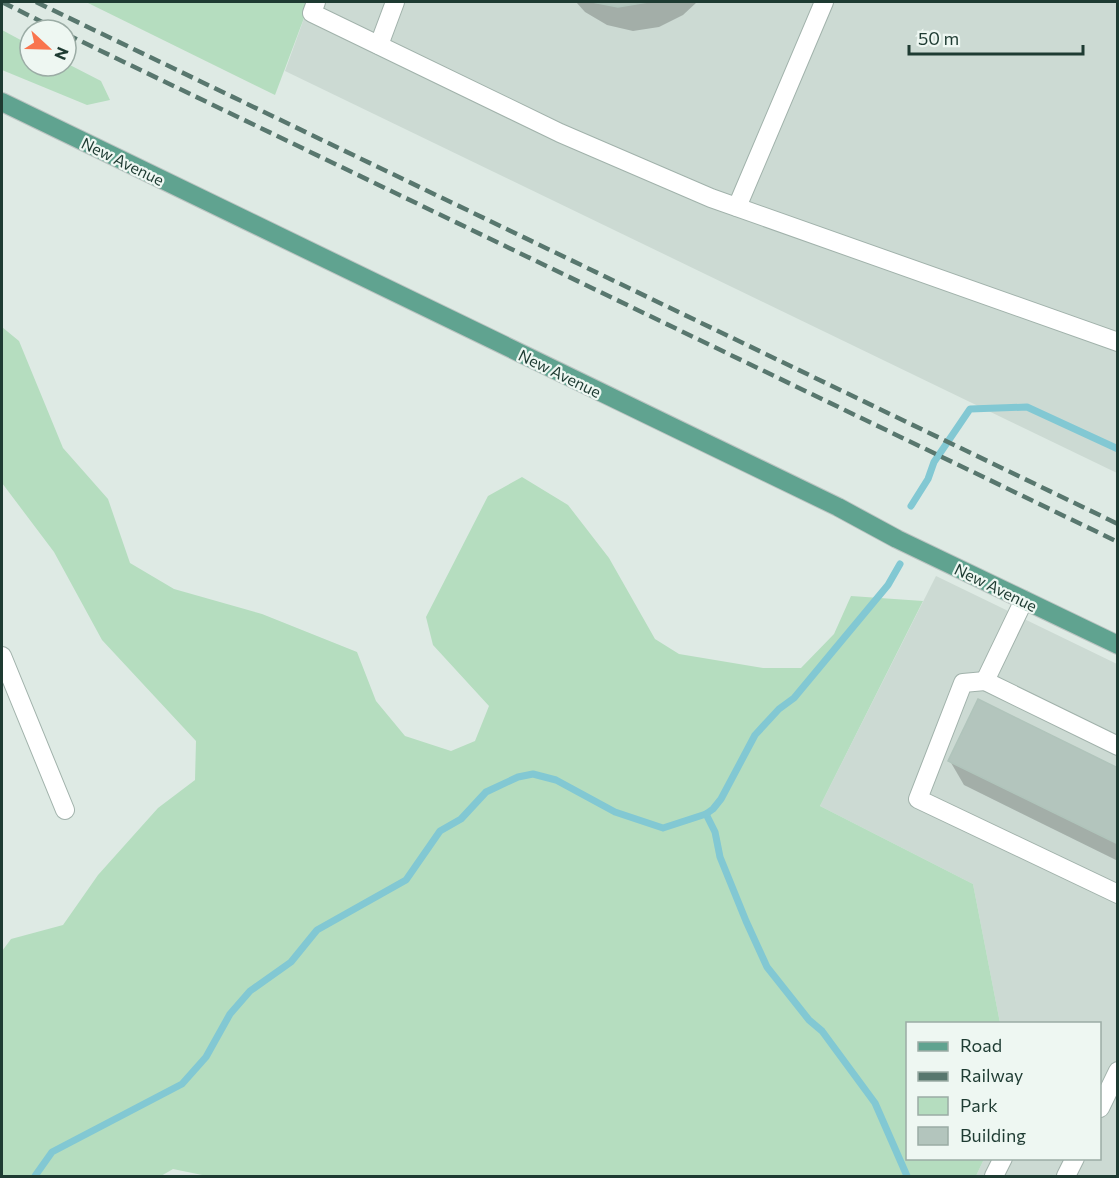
<svg xmlns="http://www.w3.org/2000/svg" width="1119" height="1178" font-family="Commissioner,sans-serif">
	<style>
		.built { fill: #ccdad3 }
		.green { fill: #b5ddbf }
		.shadow { fill: #0003 }
		.lines { fill: none; stroke-linecap: round; stroke-linejoin: round }
		.stream { stroke: #82c8d3; stroke-width: 7 }
		.building { fill: #b3c5bd; stroke: #b0c4bb; stroke-width: 1.5 }
		.minor-casing { stroke: #a1b2ab; stroke-width: 20 }
		.major-casing { stroke: #bcc4c2; stroke-width: 20 }
		.minor { stroke: #fff; stroke-width: 18 }
		.major { stroke: #60a390; stroke-width: 18 }
		.rail { stroke: #58776e; stroke-width: 4.5; stroke-dasharray: 12 6; stroke-linecap: butt }
		.labels { text-anchor: middle; dominant-baseline: central; stroke-width: 4.5; stroke-linejoin: round; paint-order: stroke }
		.street-label { font-size: 16px; fill: #1e3b32; stroke: #eef7f2 }
	</style>
	<rect width="100%" height="100%" fill="#deeae4"/>
	<g class="built">
		<path d="M310,2H1117V473L285,71Z"/>
		<path d="M936,576L1117,664V1176H976L984,1159L1100,1158V1024L1000,1023L973,884L820,806Z"/>
	</g>
	<g class="green">
		<path d="M86,2H310L275,95Z"/>
		<path d="M2,30L30,45V66H66V63L101,81L110,100L87,105L2,70Z"/>
		<path d="M2,327L19,341L63,448L108,499L130,563L174,589L262,614L357,652L376,701L405,736L451,751L475,741L489,706L433,645L426,617L488,496L522,477L568,505L609,558L655,639L679,654L763,668H801L834,634L851,596L923,601L820,806L973,884L1000,1023L908,1024V1158L984,1159L976,1176H207L173,1169L161,1176H2V951L11,939L63,925L98,875L158,808L195,780L196,741L102,640L54,552L2,483Z"/>
	</g>
	<g class="shadow">
		<path d="M576,2H697L683,15L659,27L633,31L607,25L585,12Z"/>
		<path d="M950,761L1118,769V861L964,785Z"/>
	</g>
	<g class="lines">
		<g class="stream">
			<path d="M911,506L928,479L934,462L970,409L1027,407L1118,449"/>
			<path d="M706,814L715,832L720,857L746,921L767,967L809,1020L822,1031L875,1103L907,1176"/>
			<path d="M35,1176L52,1152L182,1084L206,1057L230,1014L250,991L291,962L317,930L406,880L440,831L461,819L486,792L518,777L533,774L556,780L615,812L663,828L706,814L713,809L721,799L755,735L779,709L794,698L888,585L900,564"/>
		</g>
	</g>
	<g class="building">
		<path d="M592,2H648L618,7Z"/>
		<path d="M978,699L1118,768V844L948,761Z"/>
	</g>
	<g class="lines">
		<g class="minor-casing">
			<g id="minor">
				<path d="M316,2L312,13L560,133L711,198L1118,342"/>
				<path d="M379,45L395,2"/>
				<path d="M737,207L824,2"/>
				<path d="M1024,600L985,681L1118,746"/>
				<path d="M2,656L65,810"/>
				<path d="M985,681L963,683L918,799L1118,894"/>
				<path d="M1100,1108L1118,1071"/>
				<path d="M994,1176L1003,1158"/>
				<path d="M1066,1176L1075,1158"/>
			</g>
		</g>
		<g class="major-casing">
			<path id="major" d="M2,102L838,507L897,539L1118,645"/>
		</g>
		<use href="#minor" class="minor"/>
		<use href="#major" class="major"/>
		<g class="rail">
			<path d="M2,2L58,30"/>
			<path d="M36,2L1118,524"/>
			<path d="M66,34L1118,542"/>
		</g>
	</g>
	<g class="labels">
		<g class="street-label">
			<text transform="translate(123 161) rotate(26)">New Avenue</text>
			<text transform="translate(560 373) rotate(26)">New Avenue</text>
			<text transform="translate(996 587) rotate(26)">New Avenue</text>
		</g>
	</g>
	<rect width="1119" height="1178" fill="none" stroke="#1e3b32" stroke-width="6"/>
	<rect x="906" y="1022" width="195" height="138" fill="#eef7f2" stroke="#9baca5" stroke-width="1.5"/>
	<rect x="918" y="1042" width="30" height="9" fill="#60a390" stroke="#9baca5" stroke-width="1.5"/>
	<text x="960" y="1052" font-size="18" fill="#1e3b32">Road</text>
	<rect x="918" y="1072" width="30" height="9" fill="#58776e" stroke="#9baca5" stroke-width="1.5"/>
	<text x="960" y="1082" font-size="18" fill="#1e3b32">Railway</text>
	<rect x="918" y="1097" width="30" height="18" fill="#b5ddbf" stroke="#9baca5" stroke-width="1.5"/>
	<text x="960" y="1112" font-size="18" fill="#1e3b32">Park</text>
	<rect x="918" y="1127" width="30" height="18" fill="#b3c5bd" stroke="#9baca5" stroke-width="1.5"/>
	<text x="960" y="1142" font-size="18" fill="#1e3b32">Building</text>
	<g transform="translate(48 48) rotate(112)"><circle r="28" fill="#eef7f2" stroke="#9baca5" stroke-width="1.5"/>
	<path d="M0-4.5L10 22L0 15L-10 22Z" fill="#f9744d"/>
	<text y="-9" font-size="16" font-weight="bold" text-anchor="middle" fill="#1e3b32">N</text>
	</g>
	<path d="M909 45v9h174v-9" fill="none" stroke="#1e3b32" stroke-width="3"/>
	<text x="918" y="45" font-size="18" fill="#1e3b32" stroke="#eef7f2" stroke-width="4.5" paint-order="stroke">50 m</text>
</svg>
